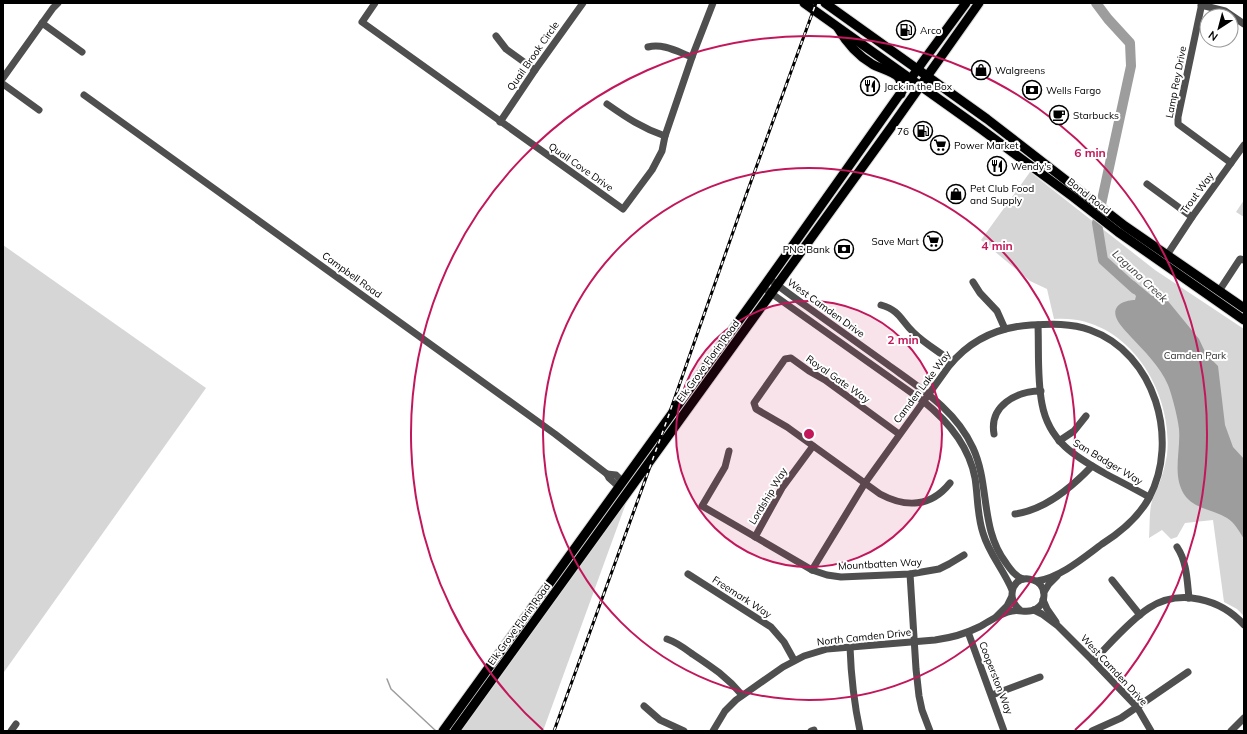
<svg xmlns="http://www.w3.org/2000/svg" width="1247" height="734" font-family="Mulish,sans-serif">
	<style>
		.green { fill: #d6d6d6 }
		.water { fill: #9d9d9d }
		.lines { fill: none; stroke-linecap: round; stroke-linejoin: round }
		.stream { stroke: #9d9d9d; stroke-width: 1.5 }
		.river { stroke: #9d9d9d; stroke-width: 10 }
		.major-casing { stroke: #dbdbdb; stroke-width: 11 }
		.minor { stroke: #4f4f4f; stroke-width: 7 }
		.major { stroke: #000; stroke-width: 9 }
		.rail-casing { stroke: #000; stroke-width: 3 }
		.rail { stroke: #fff; stroke-width: 1.5; stroke-dasharray: 4.5; stroke-linecap: butt }
		.ring { fill: none; stroke: #c2185b; stroke-width: 2 }
		.labels { text-anchor: middle; dominant-baseline: central; stroke-width: 4; stroke-linejoin: round; paint-order: stroke }
		.poi-label { font-size: 10px; fill: #000; stroke: #fff; text-anchor: start }
		.street-label { font-size: 10px; fill: #000; stroke: #fff }
		.park-label { font-size: 10px; fill: #2d2d2d; stroke: #fff }
		.water-label { font-size: 11px; font-style: italic; fill: #3e3e3e; stroke: #fff }
		.centre { fill: #c2185b; stroke: #fff; stroke-width: 2 }
		.ring-label { font-size: 12px; text-anchor: middle; font-weight: bold; fill: #c2185b; stroke: #fff; stroke-width: 4; stroke-linejoin: round; paint-order: stroke }
	</style>
	<rect width="100%" height="100%" fill="#fff"/>
	<g class="green">
		<path d="M1030,172L1155,270L1244,329V616L1237,609L1224,602L1213,520L1185,523L1177,537L1171,539L1162,530L1149,538C1150,527 1149,511 1152,501C1153,497 1156,492 1158,487C1162,477 1165,466 1167,455C1174,389 1125,313 1054,319L1047,289L1030,281L981,240Z"/>
		<path d="M1244,200V217L1236,212Z"/>
		<path d="M3,245L206,388L4,672L3,671Z"/>
		<path d="M649,440L543,731H440Z"/>
	</g>
	<path class="water" d="M1125,280L1134,281L1152,296L1163,295L1199,339L1206,354L1218,366L1225,425L1233,447L1244,459V539C1239,531 1235,523 1227,518C1214,510 1196,509 1186,497C1171,477 1181,452 1179,429C1178,418 1172,395 1168,385C1160,366 1144,351 1131,337C1126,331 1119,325 1116,317C1112,305 1125,300 1135,300L1136,296L1128,287Z"/>
	<g class="lines">
		<path class="stream" d="M387,679L391,689L436,731"/>
		<path class="river" d="M1096,3L1108,19L1130,43L1131,66L1097,223L1103,260L1135,289"/>
		<g class="major-casing">
			<g id="major">
				<path d="M804,3L981,129L1073,197L1118,232L1244,320"/>
				<path d="M825,3L987,119L1125,226L1244,308"/>
				<path d="M838,28C846,42 857,55 872,64C878,68 895,72 899,78C902,83 901,88 901,94"/>
				<path d="M443,731L774,272L924,60L966,3"/>
				<path d="M455,731L892,126L979,3"/>
			</g>
		</g>
		<g class="minor">
			<path d="M375,3L362,22L623,209L652,170L662,151L665,136L692,57L713,3"/>
			<path d="M1202,3L1178,117V124L1231,163"/>
			<path d="M1201,5L1225,11L1244,24"/>
			<path d="M42,23L82,52"/>
			<path d="M496,36L506,49L535,70"/>
			<path d="M648,47C663,43 678,52 692,57"/>
			<path d="M3,78L53,8L58,3"/>
			<path d="M3,84L39,110"/>
			<path d="M84,95L555,434L607,474L609,478L619,487"/>
			<path d="M607,104C627,118 642,128 665,136"/>
			<path d="M500,122L535,70L583,3"/>
			<path d="M1147,184L1192,217"/>
			<path d="M1167,255L1192,217L1244,145"/>
			<path d="M770,279C783,290 799,301 813,311C838,329 863,347 887,364C920,388 956,410 973,448C990,485 980,529 1006,563C1011,570 1015,576 1023,579"/>
			<path d="M973,282L980,293L997,311L1005,329"/>
			<path d="M768,291L923,401C948,421 969,446 975,478C978,497 977,515 983,533C989,554 1004,570 1012,590"/>
			<path d="M1219,291L1240,259L1244,260"/>
			<path d="M881,305C901,311 900,320 914,333C925,344 940,352 952,362"/>
			<path d="M1038,325C1039,351 1037,379 1042,404C1049,442 1076,457 1106,474C1121,482 1135,489 1149,497"/>
			<path d="M899,434L825,380L809,371L791,358L785,359L754,403L756,409L787,427L880,494C906,508 931,507 950,483"/>
			<path d="M994,434C989,406 1016,391 1041,391"/>
			<path d="M1059,441L1074,431L1086,416"/>
			<path d="M729,451L725,467L702,506L812,570L827,575L841,577L910,574L939,569L949,564L964,555"/>
			<path d="M607,474L616,475L623,482"/>
			<path d="M1015,514C1045,510 1072,487 1092,466"/>
			<path d="M755,537L782,488L813,446"/>
			<path d="M1177,547C1187,562 1187,580 1189,598"/>
			<path d="M812,570L865,483L949,366C970,340 999,327 1031,325C1051,324 1071,323 1090,330C1155,353 1180,440 1149,498C1138,518 1121,532 1102,544C1083,558 1061,577 1037,581"/>
			<path d="M688,574L771,627L784,642L794,660"/>
			<path d="M910,574L916,669L919,696L922,710L930,731"/>
			<path d="M1112,580L1140,615"/>
			<path d="M1044,592L1049,584L1057,576"/>
			<path d="M1043,600L1047,609L1056,622"/>
			<path d="M1034,610L1042,614L1058,626L1093,661L1137,707L1151,731"/>
			<path d="M997,616L1007,606L1011,598"/>
			<path d="M968,632L1004,731"/>
			<path d="M667,639C676,642 683,647 691,653C712,667 726,676 742,695"/>
			<path d="M850,647C851,675 854,703 860,731"/>
			<path d="M1093,661C1110,644 1129,621 1149,608C1180,588 1221,599 1244,625"/>
			<path d="M992,695L1040,677"/>
			<path d="M644,706L660,720L684,731"/>
			<path d="M11,731L16,724"/>
			<path d="M713,731L725,711L736,700L783,667L804,656L827,649L935,640C950,638 965,634 979,627C989,622 1000,613 1012,611C1020,609 1028,614 1036,609C1048,602 1046,584 1033,580C1014,573 1004,597 1020,610"/>
			<path d="M811,731L814,730"/>
			<path d="M1092,731L1121,718L1188,672"/>
			<path d="M1231,731L1244,718"/>
		</g>
		<use href="#major" class="major"/>
		<g class="rail-casing">
			<path id="rail" d="M554,731L667,420L745,198L816,3"/>
		</g>
		<use href="#rail" class="rail"/>
	</g>
	<circle cx="809" cy="434" r="133" fill="#c2185b" fill-opacity=".12"/>
	<g class="ring">
		<circle cx="809" cy="434" r="133"/>
		<circle cx="809" cy="434" r="266"/>
		<path d="M543 730A398 398 0 1 1 1075 730"/>
	</g>
	<defs>
		<g id="fuel-ring" transform="scale(1)"><circle r="9.5" fill="#fff" stroke="#000" stroke-width="1.5"/><path d="M-5.5-6h7V0h2V4h1.3V-2.5L3-4.5l.8-.8L6-3V5H2.5V1h-1V6h-7ZM-4.2-4.7v3.2H.2V-4.7Z" fill="#000"/></g>
		<g id="shop-ring" transform="scale(1)"><circle r="9.5" fill="#fff" stroke="#000" stroke-width="1.5"/><path d="M-5-2.5h2.3a2.7 3.5 0 0 1 5.4 0H5L5.5 6h-11ZM-1.5-2.5h3a1.5 2.3 0 0 0-3 0Z" fill="#000"/></g>
		<g id="restaurant-ring" transform="scale(1)"><circle r="9.5" fill="#fff" stroke="#000" stroke-width="1.5"/><path d="M-5-6h1v4h1v-4h1v4h1v-4h1v5L-1.5 .5V6h-2V.5L-5-1ZM5-6V6H3V1.5H1.5Q1.5-4 5-6Z" fill="#000"/></g>
		<g id="bank-ring" transform="scale(1)"><circle r="9.5" fill="#fff" stroke="#000" stroke-width="1.5"/><path d="M-6-4H6V4H-6ZM0-2.3a2.3 2.3 0 1 0 0 4.6a2.3 2.3 0 1 0 0-4.6Z" fill="#000"/></g>
		<g id="cafe-ring" transform="scale(1)"><circle r="9.5" fill="#fff" stroke="#000" stroke-width="1.5"/><path d="M-5.5-4.5H6V0H3Q3 3.5 0 3.5H-2.5Q-5.5 3.5-5.5 0ZM3-3.2v2h1.7v-2ZM-6 4.5H4V6H-6Z" fill="#000"/></g>
		<g id="supermarket-ring" transform="scale(1)"><circle r="9.5" fill="#fff" stroke="#000" stroke-width="1.5"/><path d="M-6-5.5h2.5l.6 2H6L4.5 2H-2.5L-4.4-4H-6ZM-1.5 3.2a1.3 1.3 0 1 0 .1 0ZM3 3.2a1.3 1.3 0 1 0 .1 0Z" fill="#000"/></g>
	</defs>
	<g fill-rule="evenodd">
		<use href="#fuel-ring" x="906" y="30"/>
		<use href="#shop-ring" x="981" y="70"/>
		<use href="#restaurant-ring" x="870" y="86"/>
		<use href="#bank-ring" x="1032" y="90"/>
		<use href="#cafe-ring" x="1059" y="115"/>
		<use href="#fuel-ring" x="923" y="131"/>
		<use href="#supermarket-ring" x="940" y="145"/>
		<use href="#restaurant-ring" x="997" y="166"/>
		<use href="#shop-ring" x="956" y="194"/>
		<use href="#supermarket-ring" x="933" y="241"/>
		<use href="#bank-ring" x="844" y="249"/>
	</g>
	<g class="labels">
		<g class="poi-label">
			<text x="920" y="30">Arco</text>
			<text x="995" y="70">Walgreens</text>
			<text x="884" y="86">Jack in the Box</text>
			<text x="1046" y="90">Wells Fargo</text>
			<text x="1073" y="115">Starbucks</text>
			<text x="909" y="131" text-anchor="end">76</text>
			<text x="954" y="145">Power Market</text>
			<text x="1011" y="166">Wendy's</text>
			<text x="970" y="188">Pet Club Food<tspan x="970" dy="12">and Supply</tspan></text>
			<text x="919" y="241" text-anchor="end">Save Mart</text>
			<text x="830" y="249" text-anchor="end">PNC Bank</text>
		</g>
		<g class="street-label">
			<text transform="translate(533 56) rotate(-55)">Quail Brook Circle</text>
			<text transform="translate(1176 82) rotate(-79)">Lamp Rey Drive</text>
			<text transform="translate(581 167) rotate(35)">Quail Cove Drive</text>
			<text transform="translate(1197 193) rotate(-54)">Trout Way</text>
			<text transform="translate(1089 196) rotate(38)">Bond Road</text>
			<text transform="translate(352 275) rotate(36)">Campbell Road</text>
			<text transform="translate(826 308) rotate(36)">West Camden Drive</text>
			<text transform="translate(708 361) rotate(-54)">Elk Grove Florin Road</text>
			<text transform="translate(838 379) rotate(35)">Royal Gate Way</text>
			<text transform="translate(922 387) rotate(-53)">Camden Lake Way</text>
			<text transform="translate(1108 462) rotate(31)">San Badger Way</text>
			<text transform="translate(768 496) rotate(-59)">Lordship Way</text>
			<text transform="translate(880 564) rotate(-3)">Mountbatten Way</text>
			<text transform="translate(742 597) rotate(33)">Freemark Way</text>
			<text transform="translate(519 624) rotate(-54)">Elk Grove Florin Road</text>
			<text transform="translate(864 637) rotate(-6)">North Camden Drive</text>
			<text transform="translate(1114 670) rotate(47)">West Camden Drive</text>
			<text transform="translate(996 678) rotate(69)">Cooperston Way</text>
		</g>
		<g class="park-label">
			<text x="1195" y="355">Camden Park</text>
		</g>
		<g class="water-label">
			<text transform="translate(1140 276) rotate(43)">Laguna Creek</text>
		</g>
	</g>
	<circle cx="809" cy="434" r="6" class="centre"/>
	<g class="ring-label">
		<text x="1090" y="157">6 min</text>
		<text x="997" y="250">4 min</text>
		<text x="903" y="344">2 min</text>
	</g>
	<rect width="1247" height="734" fill="none" stroke="#000000" stroke-width="8"/>
	<g transform="translate(1219 28) rotate(216)"><circle r="19" fill="#ffffff" stroke="#999999"/>
	<path d="M0-3L7 15L0 10L-7 15Z" fill="#000000"/>
	<text y="-6" font-size="11" font-weight="bold" text-anchor="middle" fill="#000000">N</text>
	</g>
</svg>
